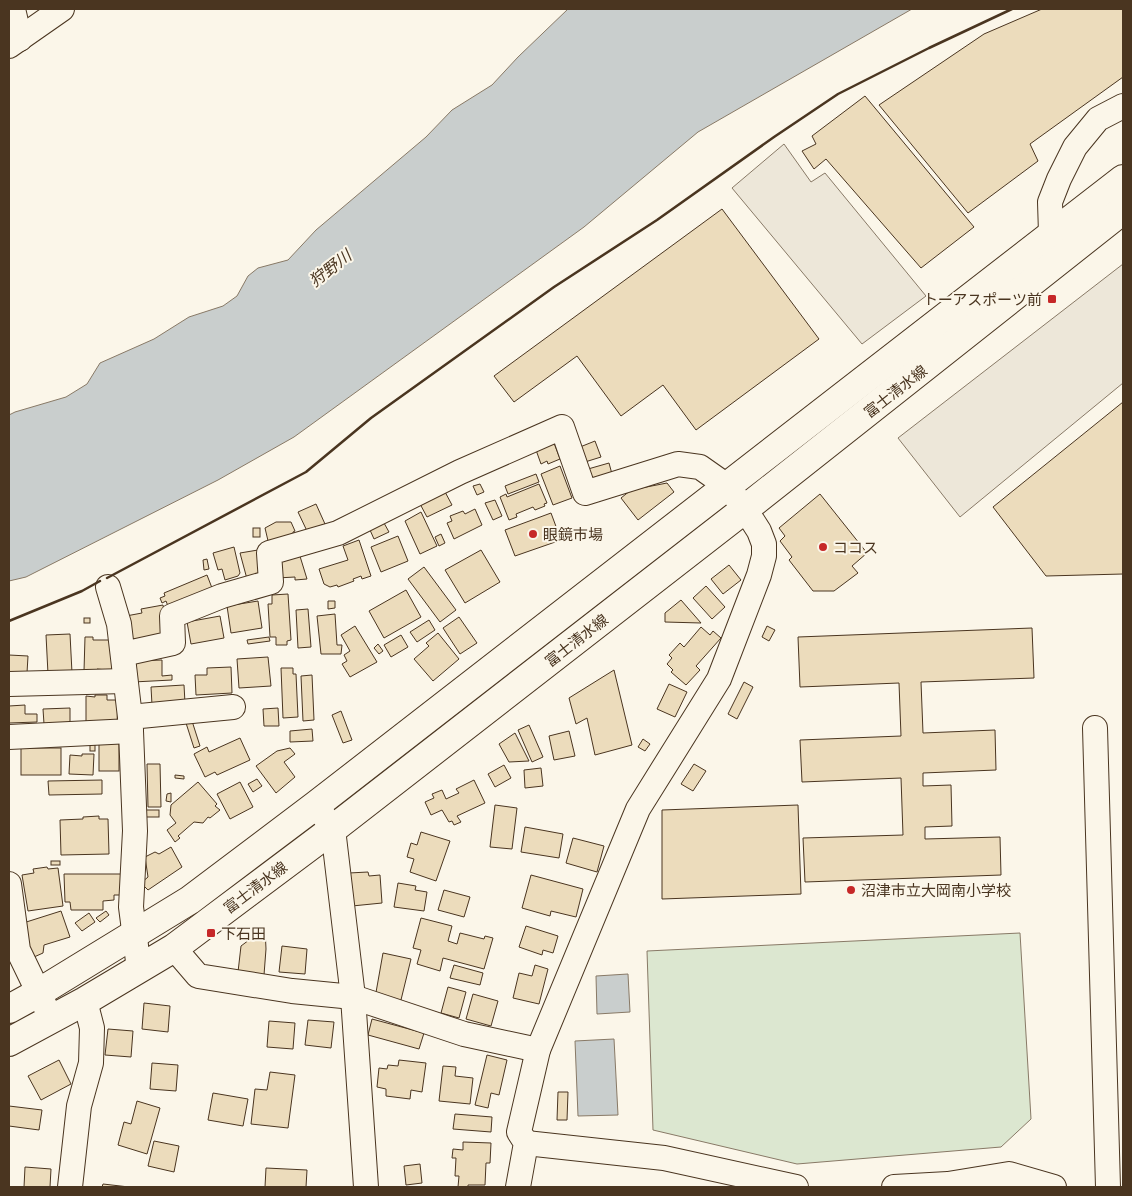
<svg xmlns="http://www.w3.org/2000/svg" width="1132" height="1196" font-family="'Open Sans','Noto Sans JP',sans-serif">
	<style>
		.green { fill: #dce7d0; stroke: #887966 }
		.parking { fill: #ede7d9; stroke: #887966 }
		.water { fill: #c9cecd; stroke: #887966 }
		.building { fill: #ecdcbc; stroke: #4a3520 }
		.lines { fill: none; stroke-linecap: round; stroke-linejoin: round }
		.minor-casing { stroke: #4a3520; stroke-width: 26 }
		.major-casing { stroke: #4a3520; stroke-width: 30 }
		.minor { stroke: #fbf6e9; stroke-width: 24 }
		.major { stroke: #fbf6e9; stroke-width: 28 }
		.wall { stroke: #4a3520; stroke-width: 2.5 }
		.poi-dot { fill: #c62828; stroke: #fbf6e9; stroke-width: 2 }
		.labels { text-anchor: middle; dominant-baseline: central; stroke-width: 4; stroke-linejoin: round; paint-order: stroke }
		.poi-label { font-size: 15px; fill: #4a3520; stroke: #fbf6e9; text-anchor: start }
		.street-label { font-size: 15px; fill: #4a3520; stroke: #fbf6e9 }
		.water-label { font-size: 16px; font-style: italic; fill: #4a3520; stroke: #fbf6e9 }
	</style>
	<rect width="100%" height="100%" fill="#fbf6e9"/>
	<path class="green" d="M1020,933L1031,1119L1001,1147L797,1164L653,1130L647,951Z"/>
	<g class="parking">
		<path d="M784,144L811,182L825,173L926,296L862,344L732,188Z"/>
		<path d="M1123,264V383L960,517L898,438Z"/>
	</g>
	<g class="water">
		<path d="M568,9H912L698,132L584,227L294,437L218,480L26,577L9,581V415L15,412L66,397L87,384L100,363L154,339L189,317L223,306L237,296L248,276L258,268L288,260L316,230L426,137L452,110L492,85L518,57Z"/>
		<path d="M628,974L630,1012L597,1014L596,976Z"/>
		<path d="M614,1039L618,1115L578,1116L575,1041Z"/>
	</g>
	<g class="building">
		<path d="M1042,9H1123V77L1030,144L1038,161L968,213L879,105L984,34Z"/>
		<path d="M865,96L974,227L921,268L826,159L814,169L802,151L816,144L812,136Z"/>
		<path d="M722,209L819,339L696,430L663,385L621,416L577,356L514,402L494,376Z"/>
		<path d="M1123,402V574L1046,576L993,507Z"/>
		<path d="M595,441L601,457L585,462L580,447Z"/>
		<path d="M554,443L560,459L548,464L547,461L541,464L536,450Z"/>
		<path d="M609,463L612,474L591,480L588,469Z"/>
		<path d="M560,466L572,498L553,505L541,474Z"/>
		<path d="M536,474L539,482L508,494L505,486Z"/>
		<path d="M667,483L674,492L638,520L621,498L631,490Z"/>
		<path d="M480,484L484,492L477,495L473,486Z"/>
		<path d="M539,484L547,503L544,504L545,506L535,510L533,507L516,514L517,517L509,520L500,497L506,494L507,497Z"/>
		<path d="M444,490L452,505L427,517L419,502Z"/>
		<path d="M820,494L867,553L852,566L858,573L834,591H813L789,560L792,557L780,541L785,536L779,528Z"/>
		<path d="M495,500L502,516L493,520L485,503Z"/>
		<path d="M316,504L325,524L307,531L298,512Z"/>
		<path d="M475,509L482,525L454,539L447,523L452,521L450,516L463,511L465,514Z"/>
		<path d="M421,512L437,546L420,554L405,521Z"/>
		<path d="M551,513L561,540L515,556L505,530Z"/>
		<path d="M276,522H291L295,531L293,532V538L269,545L265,528Z"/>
		<path d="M384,523L389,532L374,539L370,530Z"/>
		<rect x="253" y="528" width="7" height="9"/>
		<path d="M441,534L445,543L439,546L435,537Z"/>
		<path d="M398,536L408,561L381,572L371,547Z"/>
		<path d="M359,540L371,576L362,579L361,576L353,579L354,581L338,587L337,585L330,587L324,584L319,569L348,560L343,546Z"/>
		<path d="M234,547L240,573L238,576L225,580L222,569L218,570L213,553Z"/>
		<path d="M258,550L261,560L260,575L247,579L240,553Z"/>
		<path d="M481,550L500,582L465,603L445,570Z"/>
		<path d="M299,553L307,579L295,580V577L277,578V556Z"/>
		<path d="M207,559L209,569L204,570L203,560Z"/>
		<path d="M729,565L741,580L723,594L711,579Z"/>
		<path d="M424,567L456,610L440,622L408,579Z"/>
		<path d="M207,575L212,588L168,606L166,601L162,603L160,598L165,596L164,593Z"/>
		<path d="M706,586L725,607L712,619L693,598Z"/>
		<path d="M406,590L421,617L384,638L369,611Z"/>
		<path d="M288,594L291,640L287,641V645H276V637H270L268,604H272V595Z"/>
		<path d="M681,600L701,623L665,622V613Z"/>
		<path d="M258,601L262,628L231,633L227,606Z"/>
		<path d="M328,601H335V608L328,609Z"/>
		<path d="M163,605L168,639L137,645L135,639H130L126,616L142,613L141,609Z"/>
		<path d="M308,609L311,647L298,648L296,610Z"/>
		<path d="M335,614L337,645H342L341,654H321L317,616Z"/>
		<path d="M220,616L224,638L191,644L187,622Z"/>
		<path d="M459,617L477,643L460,654L443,628Z"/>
		<rect x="84" y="618" width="6" height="5"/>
		<path d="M429,620L435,630L417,642L410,632Z"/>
		<path d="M355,626L377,662L350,677L342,664L347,661L344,655L350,651L341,635Z"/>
		<path d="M767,626L775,630L769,641L762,637Z"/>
		<path d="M701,627L710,635L713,631L721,638L696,666L700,670L686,685L671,672L673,670L667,664L672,658L669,655L680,643L684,647Z"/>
		<path d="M1032,628L1034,678L921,682L923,733L995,730L996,770L923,773V786L951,785L952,826L925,827V839L1000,837L1001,875L805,882L803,838L903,835L901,778L802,782L800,740L901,736L899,683L800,687L798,637Z"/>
		<path d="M438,633L459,659L433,681L414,659L429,646L426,643Z"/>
		<path d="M70,634L72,673L48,674L46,635Z"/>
		<path d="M401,635L408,647L391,657L384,645Z"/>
		<path d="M85,637H93V640H114L113,672L107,670L97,669V671H84Z"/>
		<path d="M269,637L270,641L248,644L247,640Z"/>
		<path d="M378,644L383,651L379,654L374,648Z"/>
		<path d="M9,655L28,656L27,673H9Z"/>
		<path d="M268,657L271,686L239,688L237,659Z"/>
		<path d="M162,660V676L172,675V680L133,682L132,661Z"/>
		<path d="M231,667L232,693L196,695L195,675H207V668Z"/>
		<path d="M281,668H293V674H296L298,717L283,718Z"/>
		<path d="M614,670L632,745L595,755L587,718L576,724L569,698Z"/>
		<path d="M312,675L314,720L303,721L301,676Z"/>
		<path d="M744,682L753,687L737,719L728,714Z"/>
		<path d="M669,684L687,692L675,717L657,709Z"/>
		<path d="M184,685L185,703L152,705L151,687Z"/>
		<path d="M95,695H107V700H118L117,723H86V696L95,697Z"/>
		<path d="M25,705V714H37V722L9,723V706Z"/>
		<path d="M70,708V723L44,724L43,709Z"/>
		<path d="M278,708L279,726H264L263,709Z"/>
		<path d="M341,711L352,740L343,743L332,715Z"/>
		<path d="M192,721L200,746L194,748L186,723Z"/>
		<path d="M529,725L543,757L532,762L518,730Z"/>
		<path d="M312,729L313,741L290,742V731Z"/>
		<path d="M569,731L575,756L554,760L549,736Z"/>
		<path d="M515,733L529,761L509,762L499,744Z"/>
		<path d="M240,738L250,760L217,775L215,772L205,777L194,754L207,747L209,752Z"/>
		<path d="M643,739L650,744L645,751L638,747Z"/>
		<rect x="90" y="743" width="5" height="8"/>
		<rect x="99" y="743" width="20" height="28"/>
		<rect x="21" y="748" width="40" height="27"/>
		<path d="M290,748L295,754L284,762L295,777L276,793L256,766L277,751Z"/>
		<path d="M82,754H94L93,775L69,774L70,755L82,756Z"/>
		<path d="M147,764H160L161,807H148Z"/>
		<path d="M694,764L706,771L693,791L681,784Z"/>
		<path d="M504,765L511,778L495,787L488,774Z"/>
		<path d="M541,768L543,786L525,788L524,770Z"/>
		<path d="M175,775L184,776V779L175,778Z"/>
		<path d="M257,779L262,786L253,792L248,784Z"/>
		<path d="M102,780V794L49,795L48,781Z"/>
		<path d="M474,780L485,803L457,816L461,822L454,825L452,821L449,822L442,810L431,815L425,802L434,798L432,794L442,790L446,799L459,793L456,789Z"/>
		<path d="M198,782L217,804L215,806L220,810L210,818L208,817L203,823L194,822L178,836L180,838L175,842L167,830L176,823L170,815L171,805Z"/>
		<path d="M240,782L253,807L230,819L217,794Z"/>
		<path d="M171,793V802L166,801L167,794Z"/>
		<path d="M495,805L517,808L512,849L490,847Z"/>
		<path d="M798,805L801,894L662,899V810Z"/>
		<rect x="145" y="810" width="14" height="7"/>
		<path d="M99,816V819H108L109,854L61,855L60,820L83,819V817Z"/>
		<path d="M525,827L563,834L559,858L521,852Z"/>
		<path d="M421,832L450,841L436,881L410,872L414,859L407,857L411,843L417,845Z"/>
		<path d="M573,838L604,846L597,872L566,863Z"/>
		<path d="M171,847L182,867L148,890L141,883L148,877L145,857L155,852L159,854Z"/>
		<rect x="51" y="861" width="9" height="4"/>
		<path d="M47,867L48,869L58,868L63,906L28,911L22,875L34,873L33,869Z"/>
		<path d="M368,872L369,876L380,875L382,903L352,906L349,873Z"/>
		<path d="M64,874H122V895H114V900L103,901V910H71L70,902H65Z"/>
		<path d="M531,875L583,889L576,917L551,911L550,916L522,908Z"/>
		<path d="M398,883L416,886L415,890L427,892L424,911L394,907Z"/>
		<path d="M444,890L470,897L464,917L438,910Z"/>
		<path d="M61,911L70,937L44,945L43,953L34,957L20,924Z"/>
		<path d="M106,911L109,915L100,922L96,918Z"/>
		<path d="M89,913L95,922L82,931L75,923Z"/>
		<path d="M421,918L452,926L448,941L457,944L460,933L484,939L485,936L493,938L484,969L443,958L440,971L417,964L421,950L413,948Z"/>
		<path d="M526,926L558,936L553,953L543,950L542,955L519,947Z"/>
		<path d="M265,928L266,949L264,975L238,972L241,946Z"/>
		<path d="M282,946L307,949L305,974L279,972Z"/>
		<path d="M383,953L411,959L400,1004L375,998Z"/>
		<path d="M454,965L483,973L480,985L450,978Z"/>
		<path d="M535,965L548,969L539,1004L513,998L519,973L532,976Z"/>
		<path d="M448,987L466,992L459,1018L441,1013Z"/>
		<path d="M473,994L498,1001L491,1026L466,1019Z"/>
		<path d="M144,1003L170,1006L168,1032L142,1029Z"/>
		<path d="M372,1019L424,1033L419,1049L368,1035Z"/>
		<path d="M308,1020L334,1022L331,1048L305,1045Z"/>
		<path d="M269,1021L295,1023L293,1049L267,1047Z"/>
		<path d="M108,1029L133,1031L131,1057L105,1055Z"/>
		<path d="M487,1055L507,1060L499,1095L491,1093L488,1108L475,1105Z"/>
		<path d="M59,1060L71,1084L41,1100L28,1076Z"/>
		<path d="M399,1060L426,1063L422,1092L411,1090L410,1099L386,1096V1089L377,1087L379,1068L387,1069L388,1065L398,1066Z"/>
		<path d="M152,1063L178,1065L176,1091L150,1089Z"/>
		<path d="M443,1066L456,1067L455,1076L473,1078L470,1104L439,1101Z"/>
		<path d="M270,1072L295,1075L288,1128L251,1124L255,1089L267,1090Z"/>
		<path d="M558,1092H568L567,1120H557Z"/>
		<path d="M213,1093L248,1099L243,1126L208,1120Z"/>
		<path d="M137,1101L160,1108L147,1154L118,1145L124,1122L131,1124Z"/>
		<path d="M9,1106L42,1110L39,1130L9,1126Z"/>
		<path d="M455,1114L492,1117L491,1132L453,1129Z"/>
		<path d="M154,1141L179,1146L174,1172L148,1166Z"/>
		<path d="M463,1142L491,1143L490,1163H486L485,1185H468V1187H458L459,1176H455L456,1158H452L453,1149L463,1150Z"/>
		<path d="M420,1164L422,1183L406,1185L404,1166Z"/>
		<path d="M25,1167L51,1169L50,1187H24Z"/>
		<path d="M266,1168L307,1170L306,1187H265Z"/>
		<path d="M103,1184L129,1187H102Z"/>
	</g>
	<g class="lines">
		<g class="minor-casing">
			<g id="minor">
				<path d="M13,9L20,39"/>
				<path d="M9,46L62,9"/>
				<path d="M1051,233L1050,202L1059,179L1075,147L1098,119L1123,106"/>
				<path d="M108,587L119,624L130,717"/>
				<path d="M123,654L173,643L172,616L222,596L271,582L269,553L338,533L460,472L562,427L585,493L678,464L700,467L727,486L745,509L759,531L764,544V556L759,575L719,679L638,809L538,1050L519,1132L526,1143L518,1187"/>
				<path d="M9,684L125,681"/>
				<path d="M1095,728L1108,1187"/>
				<path d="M131,731L135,831L131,907L139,969"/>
				<path d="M9,737L131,731L130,717L233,707"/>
				<path d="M316,805L333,829L353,997L366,1187"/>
				<path d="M9,884L18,950L47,1010"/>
				<path d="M174,948L198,976L292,991L353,997L464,1034L538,1050"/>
				<path d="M526,1143L664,1158L796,1187"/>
				<path d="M70,1187L79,1106L91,1063L92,1028L85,1001"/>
				<path d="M894,1187L948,1184L1009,1174L1054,1187"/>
			</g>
		</g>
		<g class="major-casing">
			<g id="major">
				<path d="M9,1009L38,993L190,900L316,805L1123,179"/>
				<path d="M9,1042L85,1001L174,948L333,829L745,509L1123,210"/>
			</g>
		</g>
		<use href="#minor" class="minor"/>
		<use href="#major" class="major"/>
		<g class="wall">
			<path d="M107,578L306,472L371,418L554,287L657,220L774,137L838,94L929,48L1012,9"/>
			<path d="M9,621L82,591L100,581"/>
		</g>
	</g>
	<g class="poi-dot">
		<rect x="1047" y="294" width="10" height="10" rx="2.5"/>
		<circle cx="533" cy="534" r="5"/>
		<circle cx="823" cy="547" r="5"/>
		<circle cx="851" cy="890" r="5"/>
		<rect x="206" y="928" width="10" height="10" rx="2.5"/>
	</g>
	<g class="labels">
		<g class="poi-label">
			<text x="1042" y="299" text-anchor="end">トーアスポーツ前</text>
			<text x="543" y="534">眼鏡市場</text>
			<text x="833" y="547">ココス</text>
			<text x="861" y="890">沼津市立大岡南小学校</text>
			<text x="221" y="933">下石田</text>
		</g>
		<g class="street-label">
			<text transform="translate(895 391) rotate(-38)">富士清水線</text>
			<text transform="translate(576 640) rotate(-38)">富士清水線</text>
			<text transform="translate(255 887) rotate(-37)">富士清水線</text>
		</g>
		<g class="water-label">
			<text transform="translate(330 268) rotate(-38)">狩野川</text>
		</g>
	</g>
	<rect width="1132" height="1196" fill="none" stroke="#4a3520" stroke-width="20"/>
</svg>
